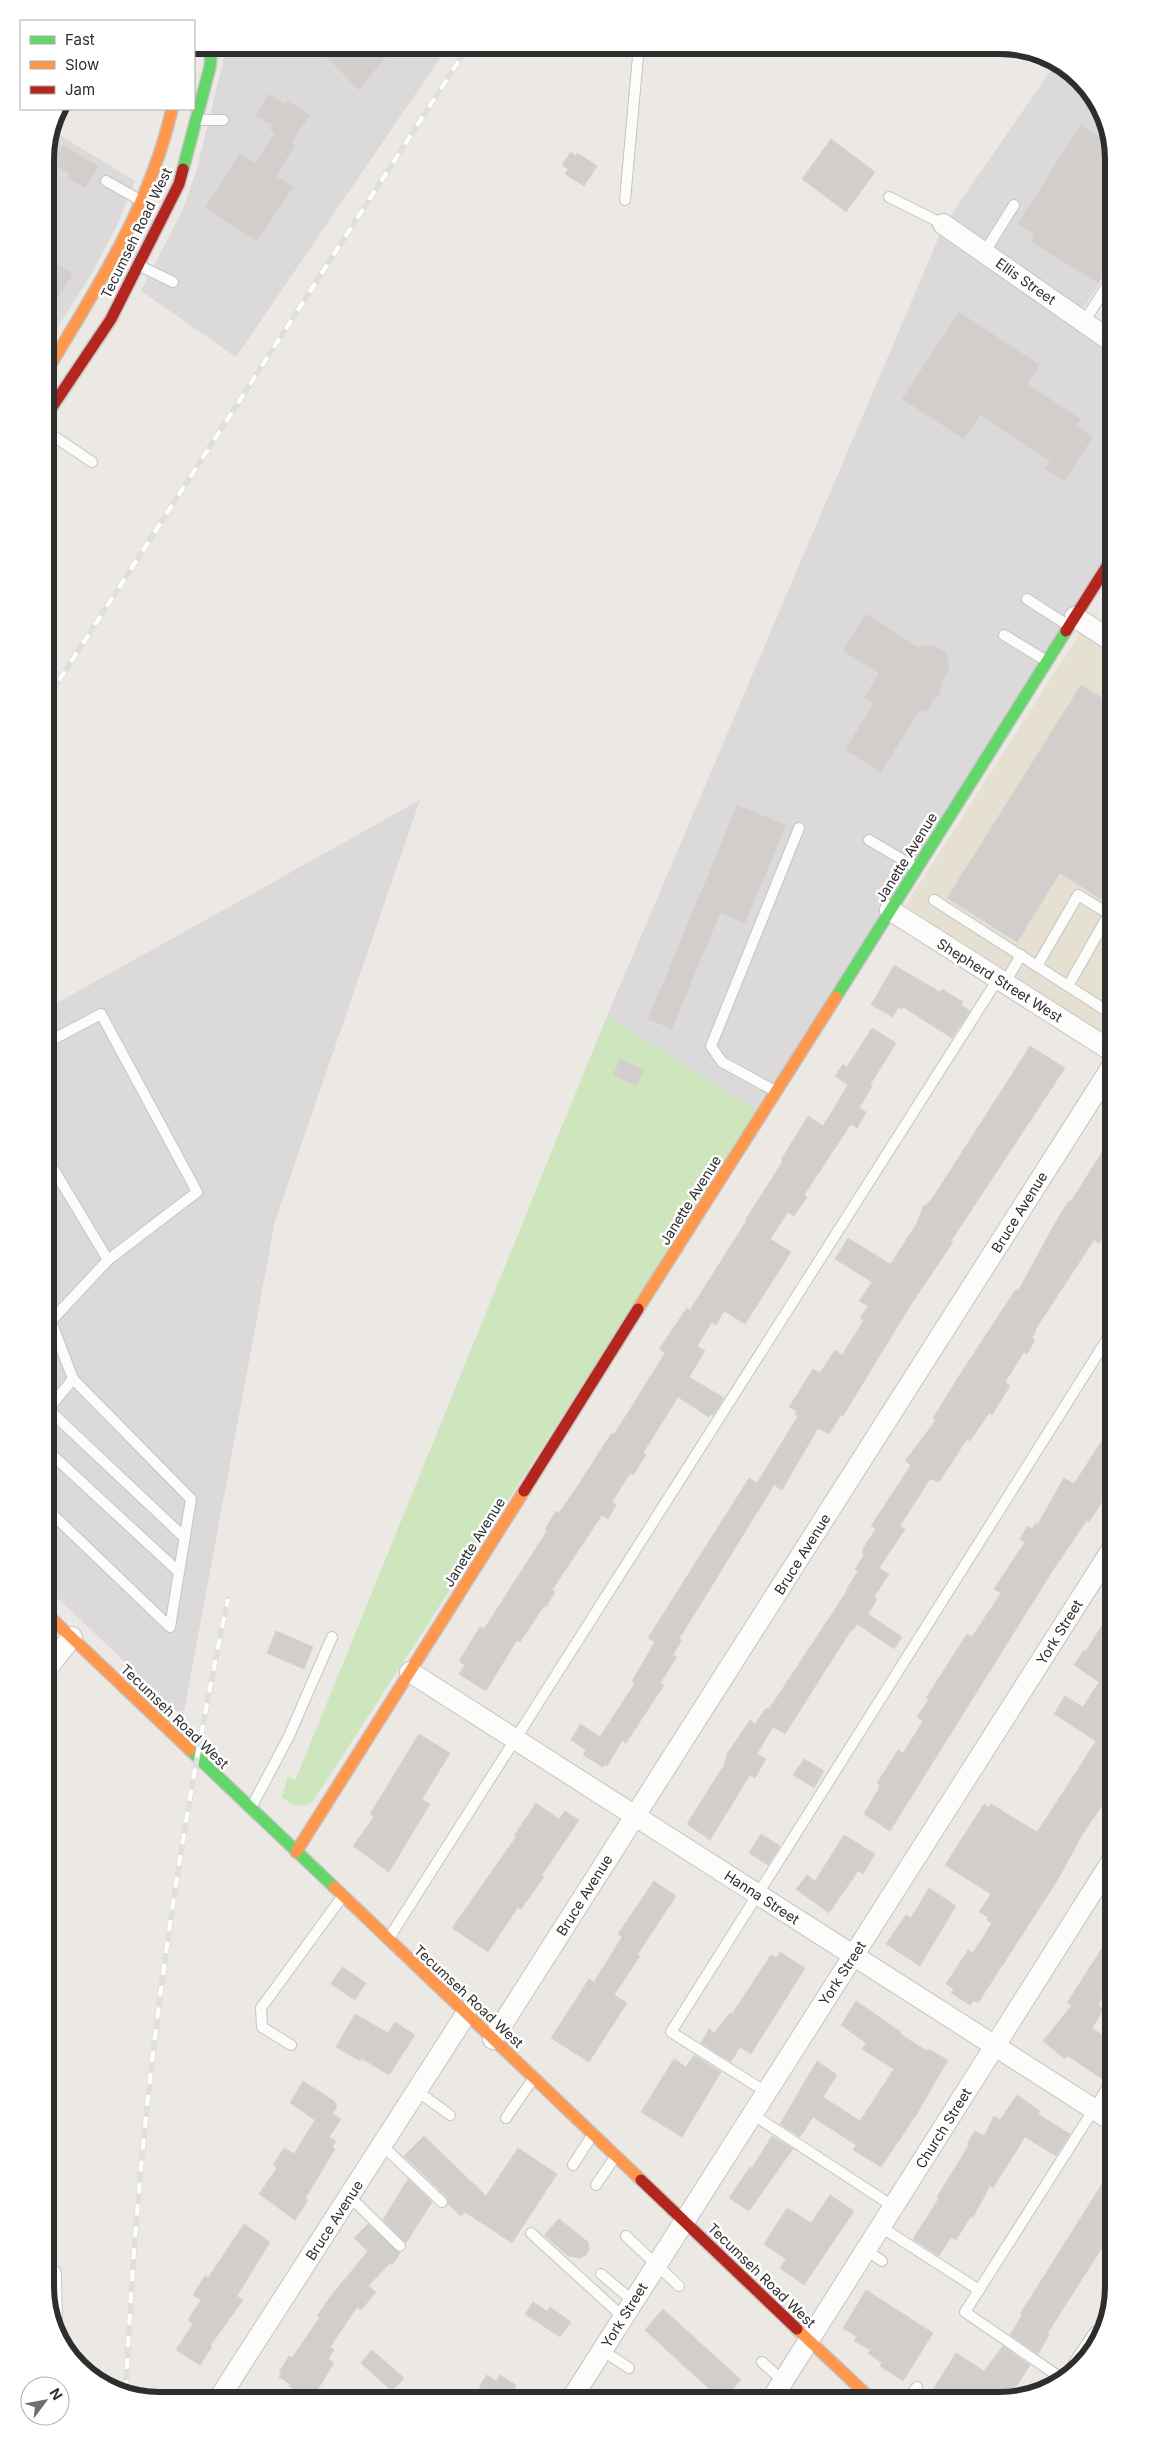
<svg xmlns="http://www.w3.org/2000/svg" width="1159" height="2446" font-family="Inter,sans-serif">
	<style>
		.industrial { fill: #dcd9db }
		.education { fill: #e6e0d3 }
		.green { fill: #cee6be }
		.building { fill: #d1cecb; stroke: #d7d4d0 }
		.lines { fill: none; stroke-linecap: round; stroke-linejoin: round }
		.lane-casing { stroke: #c5c4c5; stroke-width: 12 }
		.street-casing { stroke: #c5c4c5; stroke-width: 22 }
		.fast-casing { stroke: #c5c4c5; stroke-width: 14 }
		.slow-casing { stroke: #c5c4c5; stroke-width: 14 }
		.jam-casing { stroke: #c5c4c5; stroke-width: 14 }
		.lane { stroke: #fcfcfb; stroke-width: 10 }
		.street { stroke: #fcfcfb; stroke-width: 20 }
		.fast { stroke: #63d668; stroke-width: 11 }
		.slow { stroke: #ff974d; stroke-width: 11 }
		.jam { stroke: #b3261e; stroke-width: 11 }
		.rail-casing { stroke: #dfdfe1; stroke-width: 5.5 }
		.rail { stroke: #fff; stroke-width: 4; stroke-dasharray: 11; stroke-linecap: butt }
		.labels { text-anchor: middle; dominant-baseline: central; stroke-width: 5; stroke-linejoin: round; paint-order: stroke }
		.street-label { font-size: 14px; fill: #2e2e2e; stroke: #fff }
		.rim { fill: none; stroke: #2e2e2e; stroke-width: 6 }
	</style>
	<rect width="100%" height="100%" fill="#ece8e4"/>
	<g class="industrial">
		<path d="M227,45H449L236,357L141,291L183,209L197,169Z"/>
		<path d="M1056,63L1069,68L1108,122V270L1083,309L1108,326L1109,555L759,1112L607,1016L944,225Z"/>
		<path d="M50,129L135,181L118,223L91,275L46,345L45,152Z"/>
		<path d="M420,800L275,1221L183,1717L49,1590L48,1008Z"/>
	</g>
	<path class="education" d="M1080,633L1109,652L1110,1040L904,908Z"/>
	<path class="green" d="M607,1016L759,1112L314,1800C301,1810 294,1806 282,1797L288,1776L295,1781Z"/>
	<g class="building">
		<path d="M315,45H395L359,90Z"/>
		<path d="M269,94L285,104L288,101L310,115L291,143L295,145L276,176L293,187L257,241L205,208L240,153L255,163L275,133L270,129L272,125L256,115Z"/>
		<path d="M1080,125L1108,142V266L1098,283L1030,241L1034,234L1018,224Z"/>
		<path d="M831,139L875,172L846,212L802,179Z"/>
		<path d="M63,145L98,166L85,188L67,178L70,174L52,163Z"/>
		<path d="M571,152L576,156L577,153L597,166L584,186L565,174L568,169L562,165Z"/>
		<path d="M46,257L73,274L46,316Z"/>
		<path d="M959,312L1040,365L1027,384L1081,419L1076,426L1093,437L1064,481L1045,469L1050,461L980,415L964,439L902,399Z"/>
		<path d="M866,614L918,647L933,645L945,652L948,658L949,669L941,682L940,694L931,701V706L927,711H919L881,772L845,750L874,703L864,698L879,673L843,651Z"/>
		<path d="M1081,685L1110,703V885L1101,899L1060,873L1017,942L947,898Z"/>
		<path d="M737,805L786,825L745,923L720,913L672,1029L648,1019Z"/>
		<path d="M894,965L940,992L942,989L963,1002L961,1005L970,1011L952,1038L903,1007L902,1009L898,1007L893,1017L871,1005Z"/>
		<path d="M872,1028L896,1043L870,1085L872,1086L859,1108L866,1112L857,1128L851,1124L804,1195L807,1197L794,1216L788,1212L770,1239L791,1252L745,1324L724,1311L716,1325L712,1322L697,1346L705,1351L689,1377L724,1398L713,1415L711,1414L709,1417L678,1397L643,1453L646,1455L633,1475L630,1473L612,1502L616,1505L608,1519L602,1515L552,1590L555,1592L546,1607L544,1606L520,1642L517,1640L486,1691L459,1674L465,1665L459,1661L480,1627L484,1629L547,1531L545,1529L556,1511L559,1513L575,1490L611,1434H614L629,1411L665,1353L659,1349L687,1308L690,1310L747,1220L746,1219L783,1161L781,1160L808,1116L823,1126L848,1085L835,1076L843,1064L847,1067Z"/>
		<path d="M1030,1046L1065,1068L951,1241L953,1242L910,1306L843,1416L841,1415L829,1434L818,1428L782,1490L774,1485L679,1639L682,1640L673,1655L677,1657L660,1683L664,1685L626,1743L622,1741L607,1766L604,1764L603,1767L583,1755L586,1750L571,1740L580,1724L600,1737L633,1686L635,1682L632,1681L655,1642L648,1638L749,1478L757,1483L798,1416L795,1414L797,1411L789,1407L813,1369L820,1373L835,1350L842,1355L864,1320L860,1318L868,1306L859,1301L872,1282L835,1259L848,1238L890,1264L892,1262L917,1223L924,1205L926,1206L932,1199Z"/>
		<path d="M620,1059L644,1070L637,1086L613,1075Z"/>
		<path d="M1111,1138V1224L1099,1243L1094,1240L1035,1330L1036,1331L1032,1338L1035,1340L1027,1354L1024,1352L1005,1382L1010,1386L992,1415L989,1413L970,1441L967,1439L939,1482L930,1479L900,1526L905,1529L879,1568L889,1574L874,1597L877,1599L868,1614L902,1637L894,1649L857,1624L852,1631L851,1630L785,1734L773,1727L757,1754L766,1759L755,1778L750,1775L710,1840L687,1824L724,1765L727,1754L750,1720L755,1724L766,1708L769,1709L847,1591L846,1590L858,1571L855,1569L864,1555L862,1553L864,1547L876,1529L871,1526L911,1465L905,1461L936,1420L933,1418L961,1373L1016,1289L1018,1291L1058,1218L1068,1202L1072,1200Z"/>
		<path d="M1112,1425V1486L1089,1522L1087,1520L1053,1570L890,1831L864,1814L878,1790L880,1785L877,1783L898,1750L903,1753L923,1721L917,1717L929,1699L926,1698L967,1634L972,1637L1001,1593L994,1589L1025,1542L1020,1539L1028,1526L1032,1529L1036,1523L1038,1524L1064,1478L1074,1484Z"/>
		<path d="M1112,1609L1113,1790L1083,1833L1057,1881L978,2003L974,2000L970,2005L951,1993L954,1989L946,1984L968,1950L973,1953L992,1923L987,1920L988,1917L979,1912L991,1894L945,1865L984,1804L989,1807L991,1804L1037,1832L1060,1797L1096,1741L1054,1714L1065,1696L1083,1707L1099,1682L1074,1665L1084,1650L1086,1651Z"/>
		<path d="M276,1631L313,1647L304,1669L267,1653Z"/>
		<path d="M419,1734L450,1753L422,1799L430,1804L389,1872L353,1846L374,1817L370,1814Z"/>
		<path d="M804,1759L824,1771L814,1788L793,1775Z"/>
		<path d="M536,1803L559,1819L565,1811L579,1820L542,1875L544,1877L521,1909L518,1907L488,1952L452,1928L516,1837L514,1836Z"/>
		<path d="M761,1834L780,1846L768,1865L749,1853Z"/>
		<path d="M844,1835L875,1854L863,1874L858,1871L829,1913L796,1889L807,1875L815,1881Z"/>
		<path d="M654,1881L676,1896L637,1955L640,1956L614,1995L627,2003L589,2062L551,2038L589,1979L594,1982L622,1937L618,1934Z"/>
		<path d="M929,1888L956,1906L920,1966L886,1944L906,1915L911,1918Z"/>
		<path d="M1113,1931V1981L1098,2005L1104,2009L1092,2028L1113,2042V2066L1104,2080L1068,2056L1065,2059L1043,2041L1072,2005L1067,2003Z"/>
		<path d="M780,1952L805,1968L751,2054L740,2047L731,2062L701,2043L709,2029L714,2033L730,2013L732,2014L771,1955L776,1958Z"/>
		<path d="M342,1967L366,1983L355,2000L331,1984Z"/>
		<path d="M856,2001L901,2032L900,2034L927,2051L928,2049L948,2060L916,2115L881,2167L853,2150L856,2145L813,2117L800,2137L780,2124L817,2061L837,2075L823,2097L860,2121L894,2069L862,2049L866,2043L841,2025Z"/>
		<path d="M355,2014L388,2033L395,2022L415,2035L389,2075L361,2058L360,2061L336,2047Z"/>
		<path d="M694,2055L721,2072L682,2137L641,2112L674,2059L686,2067Z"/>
		<path d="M303,2081L334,2101L337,2107L332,2114L341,2119L329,2137L336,2141L332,2147L335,2149L305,2199L308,2200L295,2220L259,2194L277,2168L273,2165L284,2148L294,2154L315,2120L290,2103Z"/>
		<path d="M1017,2095L1040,2111L1038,2114L1070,2134L1056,2156L1025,2137L993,2188L990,2186L973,2217L971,2216L956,2240L951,2237L939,2256L913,2239L939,2198L937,2197L969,2145L967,2144L975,2131L984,2136L994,2116L1000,2120Z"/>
		<path d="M424,2136L486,2196L518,2148L557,2174L512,2243L465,2212L461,2216L448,2204L447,2197L404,2156Z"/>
		<path d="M772,2136L793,2149L749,2211L729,2198L750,2167L752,2168Z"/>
		<path d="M1114,2165V2229L1047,2334L1049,2335L1038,2354L1010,2335L1022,2315L1020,2314Z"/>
		<path d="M408,2179L432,2202L406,2243L383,2220Z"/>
		<path d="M830,2195L854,2211L804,2285L780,2268L786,2259L764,2244L787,2208L811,2223Z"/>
		<path d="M559,2219L588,2242L589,2249L586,2255L580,2258L568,2256L544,2235Z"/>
		<path d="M244,2224L270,2242L237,2296L243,2300L210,2346L212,2347L200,2365L176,2350L193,2324L188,2320L201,2300L193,2295L205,2276L208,2278Z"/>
		<path d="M368,2224L400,2253L392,2265L390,2263L368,2286L376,2292L361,2310L357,2307L330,2347L334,2350L328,2359L334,2363L313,2397L310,2395L308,2398L289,2386L290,2384L279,2377L281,2373L279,2372L289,2356L292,2358L320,2317L317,2316L331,2296L368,2251L354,2238Z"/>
		<path d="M866,2290L933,2333L903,2381L880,2366L882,2363L868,2353L870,2350L854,2341L857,2337L843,2328Z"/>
		<path d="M533,2302L547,2311L550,2307L571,2322L560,2337L525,2314Z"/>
		<path d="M663,2309L741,2380L725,2397H718L645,2330Z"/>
		<path d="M1003,2346L1030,2365L1011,2395L929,2396L956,2353L984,2371Z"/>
		<path d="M372,2350L404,2378L392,2391L361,2363Z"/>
		<path d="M487,2375L496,2381L500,2375L516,2385L514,2388L529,2398L483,2399L487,2392L479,2387Z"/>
	</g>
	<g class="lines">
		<g class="lane-casing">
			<g id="lane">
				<path d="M197,120H223"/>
				<path d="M106,181L140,200"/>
				<path d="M889,197L943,224"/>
				<path d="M625,200L639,45"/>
				<path d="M984,253L1014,205"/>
				<path d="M138,265L173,282"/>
				<path d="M1084,322L1108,284"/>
				<path d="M46,431L92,462"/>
				<path d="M1027,599L1069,626"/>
				<path d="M1004,635L1045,660"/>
				<path d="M869,840L915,867"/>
				<path d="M934,900L1110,1013"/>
				<path d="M1037,966L1078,895L1109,914L1068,986"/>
				<path d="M1005,983L1021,955"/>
				<path d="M48,1042L101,1014L197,1192L108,1260L51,1321L50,1326"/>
				<path d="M775,1091L722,1062L711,1046L799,828"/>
				<path d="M48,1160L108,1260"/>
				<path d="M49,1408L73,1379"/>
				<path d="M49,1410L185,1538"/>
				<path d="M49,1452L179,1572"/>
				<path d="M49,1511L170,1627L191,1499L73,1379L51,1321"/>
				<path d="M252,1806L289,1736L332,1637"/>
				<path d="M389,1938L998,979"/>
				<path d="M291,2045L262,2027L261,2008L342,1897"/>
				<path d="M417,2091L450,2115"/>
				<path d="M766,2092L671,2032L1111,1333"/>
				<path d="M752,2114L894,2207"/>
				<path d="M506,2118L533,2079"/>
				<path d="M382,2145L442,2202"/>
				<path d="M573,2165L593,2134"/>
				<path d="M596,2185L615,2157"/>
				<path d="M349,2196L400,2246"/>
				<path d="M881,2227L979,2290"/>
				<path d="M531,2233L623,2317"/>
				<path d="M626,2236L679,2286"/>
				<path d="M866,2250L882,2261"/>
				<path d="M601,2274L633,2301"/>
				<path d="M602,2350L629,2368"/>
				<path d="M762,2362L783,2381"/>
				<path d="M1061,2378L965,2312L1113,2079"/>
				<path d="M910,2396L917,2387"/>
			</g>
		</g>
		<g class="street-casing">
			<g id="street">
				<path d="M943,224L1108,339"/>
				<path d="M1075,617L1109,639"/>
				<path d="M890,910L1110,1050"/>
				<path d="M49,1666L72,1637"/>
				<path d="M410,1672L1114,2122"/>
				<path d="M493,2039L1111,1068"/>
				<path d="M51,2274L52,2326"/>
				<path d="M1079,2364L1098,2336"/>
				<path d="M773,2397L1113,1859"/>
				<path d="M572,2398L1112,1549"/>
				<path d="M218,2400L466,2014"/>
			</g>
		</g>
		<g class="fast-casing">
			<g id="fast">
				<path d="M183,169L210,67L212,45"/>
				<path d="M836,997L1066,631"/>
				<path d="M190,1750L334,1887"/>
			</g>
		</g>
		<g class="slow-casing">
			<g id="slow">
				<path d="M46,372C97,288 150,206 172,109"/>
				<path d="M638,1309L836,997"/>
				<path d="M49,1616L190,1750"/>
				<path d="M296,1852L524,1491"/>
				<path d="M334,1887L641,2180"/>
				<path d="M797,2329L868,2396"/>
			</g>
		</g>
		<g class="jam-casing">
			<g id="jam">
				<path d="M46,416L111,319L179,184L183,169"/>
				<path d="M1066,631L1109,563"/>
				<path d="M524,1491L638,1309"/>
				<path d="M641,2180L797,2329"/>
			</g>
		</g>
		<use href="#lane" class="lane"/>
		<use href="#street" class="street"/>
		<use href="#fast" class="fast"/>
		<use href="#slow" class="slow"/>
		<use href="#jam" class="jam"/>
		<g class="rail-casing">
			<g id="rail">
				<path d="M47,699L469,45"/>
				<path d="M126,2391C137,2125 173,1860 228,1599"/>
			</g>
		</g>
		<use href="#rail" class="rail"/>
	</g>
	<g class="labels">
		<g class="street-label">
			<text transform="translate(136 233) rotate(-64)">Tecumseh Road West</text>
			<text transform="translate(1026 281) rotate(35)">Ellis Street</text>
			<text transform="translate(906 857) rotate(-58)">Janette Avenue</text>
			<text transform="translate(1000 980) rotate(32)">Shepherd Street West</text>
			<text transform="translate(690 1200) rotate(-58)">Janette Avenue</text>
			<text transform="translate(1019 1212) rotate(-58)">Bruce Avenue</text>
			<text transform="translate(474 1542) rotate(-58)">Janette Avenue</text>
			<text transform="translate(802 1554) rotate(-58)">Bruce Avenue</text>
			<text transform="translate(1059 1632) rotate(-58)">York Street</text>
			<text transform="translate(175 1716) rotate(44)">Tecumseh Road West</text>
			<text transform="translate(584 1895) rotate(-58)">Bruce Avenue</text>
			<text transform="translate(762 1897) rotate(33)">Hanna Street</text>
			<text transform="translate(842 1973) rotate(-57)">York Street</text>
			<text transform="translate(469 1996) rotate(43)">Tecumseh Road West</text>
			<text transform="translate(943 2128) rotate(-58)">Church Street</text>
			<text transform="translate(334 2220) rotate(-57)">Bruce Avenue</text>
			<text transform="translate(762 2275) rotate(44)">Tecumseh Road West</text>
			<text transform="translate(624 2315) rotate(-58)">York Street</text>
		</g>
	</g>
	<path d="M0 0H1159V2446H0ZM159 54H1000A105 105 0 0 1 1105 159V2287A105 105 0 0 1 1000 2392H159A105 105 0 0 1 54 2287V159A105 105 0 0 1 159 54Z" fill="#fff" fill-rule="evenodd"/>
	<path class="rim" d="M159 54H1000A105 105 0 0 1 1105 159V2287A105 105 0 0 1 1000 2392H159A105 105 0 0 1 54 2287V159A105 105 0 0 1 159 54Z"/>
	<rect x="20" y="20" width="175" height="90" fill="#ffffff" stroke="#ababab"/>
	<rect x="30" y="36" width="25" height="8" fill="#63d668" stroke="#ababab"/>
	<text x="65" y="45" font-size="15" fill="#2e2e2e">Fast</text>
	<rect x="30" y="61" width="25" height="8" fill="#ff974d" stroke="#ababab"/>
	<text x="65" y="70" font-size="15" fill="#2e2e2e">Slow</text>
	<rect x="30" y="86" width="25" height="8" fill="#b3261e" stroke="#ababab"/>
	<text x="65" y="95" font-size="15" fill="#2e2e2e">Jam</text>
	<g transform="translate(45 2401) rotate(58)"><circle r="24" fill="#ffffff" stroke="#ababab"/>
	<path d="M0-4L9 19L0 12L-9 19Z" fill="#706f6e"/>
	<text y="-8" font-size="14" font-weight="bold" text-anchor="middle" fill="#2e2e2e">N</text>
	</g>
</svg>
